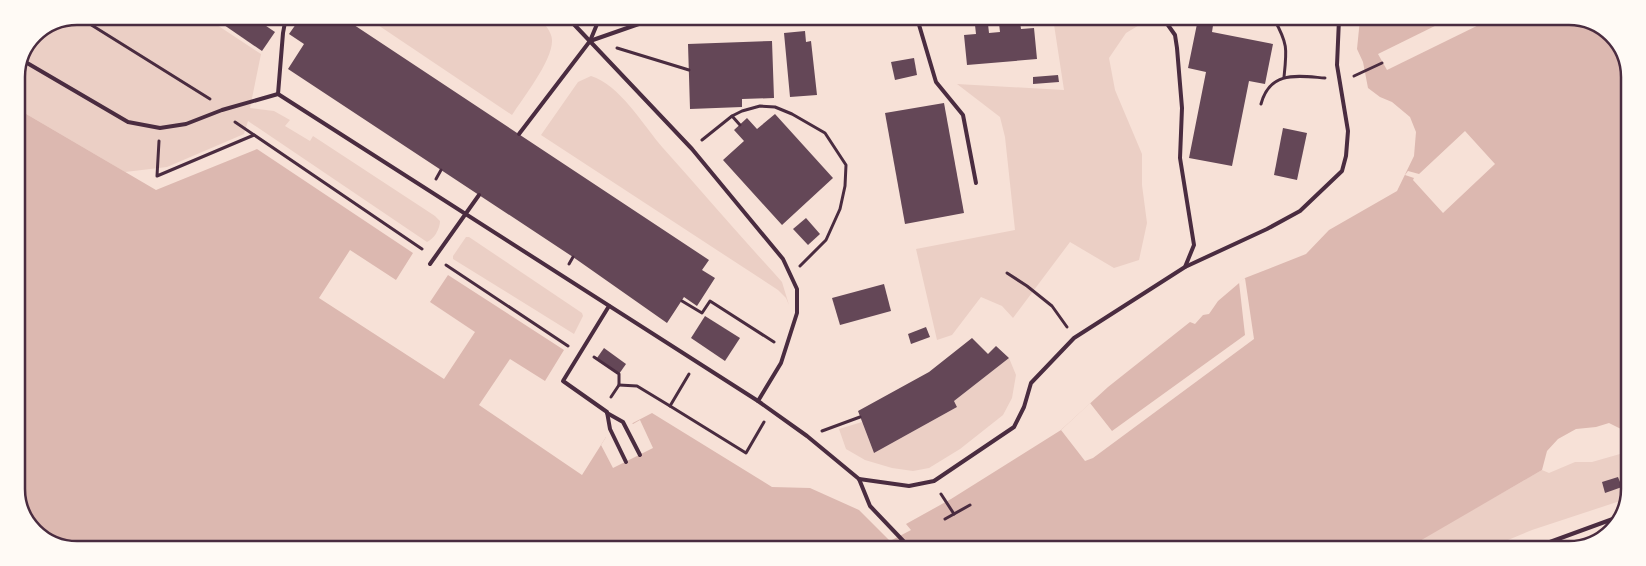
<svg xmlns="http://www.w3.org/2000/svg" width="1646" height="566" font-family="Cabin,sans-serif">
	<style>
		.green { fill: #ebcfc5 }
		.water { fill: #dcb8b0 }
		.pier { fill: #f7e1d7 }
		.building { fill: #644757 }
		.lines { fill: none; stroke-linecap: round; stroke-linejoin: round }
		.path { stroke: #4a2c40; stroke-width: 3 }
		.service { stroke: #4a2c40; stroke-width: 4 }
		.rim { fill: none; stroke: #4a2c40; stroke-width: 2.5 }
	</style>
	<rect width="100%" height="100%" fill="#f7e1d7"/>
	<g class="green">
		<path d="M77,16L227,17L217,25L261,54L250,108L274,111L290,120L285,126L310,141L313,136L435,216L440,221C440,229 434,239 427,242L248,121L244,134L167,167L125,172L16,108V73L34,34Z"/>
		<path d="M366,17H538C544,23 552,32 552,40C553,60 523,98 512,115Z"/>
		<path d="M1053,18H1151L1126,33L1109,58L1115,90L1142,154V185L1147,223L1139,260L1114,268L1070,242L1013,318L1002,306L981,297L952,335L937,340L916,249L1015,230L1005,137L1000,117L957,84L1064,90Z"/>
		<path d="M591,76C620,85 643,125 663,148C703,193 742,238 782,282L789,305L786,298L778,290L541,135L578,82Z"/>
		<path d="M466,237H469L582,313L583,316L574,334L453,259V256Z"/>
		<path d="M1009,358L1016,375L1012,398L1003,415L960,449L929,468L913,471L892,468L865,460L846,449L839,429L862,422L874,453L957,407L954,401Z"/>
		<path d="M1627,452V502H1617L1532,530L1484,550L1404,549L1542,470L1549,473L1575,462H1592Z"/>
	</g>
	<path class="water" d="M1360,19H1589L1617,40L1630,72L1627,432L1609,423L1596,427L1576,429L1558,439L1547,451L1542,470L1406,549L57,547L29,526L16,494V108L156,190L257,149L413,253L396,280L350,250L319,298L444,379L475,332L430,302L448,275L564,350L545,381L510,359L479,405L582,475L606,437L652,413L772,487L810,488L859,510L890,541L911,530L906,524L951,499L1061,430L1108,387L1190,322L1195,324L1203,315L1209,314L1218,301L1245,278L1306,254L1329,230L1397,191L1414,156L1416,132L1410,117L1392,102L1380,97L1368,88L1363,62L1357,49Z"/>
	<g class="pier">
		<path d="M1449,19H1491L1387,70L1378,54Z"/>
		<path d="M1465,131L1495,164L1443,213L1413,180L1414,178L1405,175L1408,171L1419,174Z"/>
		<path d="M1245,278L1254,339L1093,458L1085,461L1061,430L1090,403L1112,431L1245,335L1239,282Z"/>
		<path d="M640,420L653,448L613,468L601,445L606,437L605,434L631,422L633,424Z"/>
	</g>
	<g class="building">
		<path d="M192,16L202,17H227L217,25L205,23Z"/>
		<path d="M229,17H253L275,32L262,51L224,25Z"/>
		<path d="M301,17H342L709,260L702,270L715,278L697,306L684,297L667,323L573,257L288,69L304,44L289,34Z"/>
		<path d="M1198,19H1214L1212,32L1273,44L1265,84L1249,81L1232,166L1189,158L1206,72L1188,68Z"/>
		<path d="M1020,22L1021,29L1034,28L1037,59L967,65L964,35L976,34L975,25L988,24L989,33L1000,32L999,23Z"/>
		<path d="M805,31L806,42L811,41L817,95L790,97L784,33Z"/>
		<path d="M772,41L774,98L742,99V107L690,109L688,44Z"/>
		<path d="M914,58L917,75L895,80L891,62Z"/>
		<path d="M1058,75L1059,82L1033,84V77Z"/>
		<path d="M944,103L964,213L905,224L885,113Z"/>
		<path d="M775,114L833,178L782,225L723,160L744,141L734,130L747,118L757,129Z"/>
		<path d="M1283,128L1307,133L1297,180L1274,175Z"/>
		<path d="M806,218L820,234L808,245L793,229Z"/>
		<path d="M884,284L891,311L840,325L832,298Z"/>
		<path d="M705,316L740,338L725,361L691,338Z"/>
		<path d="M926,327L930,337L911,344L908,334Z"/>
		<path d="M972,338L988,354L996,346L1009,358L954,401L957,407L874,453L858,411L929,372Z"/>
		<path d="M604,348L626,364L619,374L597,358Z"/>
		<path d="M1618,477L1622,487L1605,493L1602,482Z"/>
	</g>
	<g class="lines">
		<g class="path">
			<path d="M77,16L210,99"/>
			<path d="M1274,19C1288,44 1287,49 1284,77"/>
			<path d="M617,48L689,70"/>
			<path d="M1354,76L1382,63"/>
			<path d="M1261,104C1270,70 1298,76 1325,78"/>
			<path d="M732,116L740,125"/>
			<path d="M235,122L422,249"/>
			<path d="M702,140L732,116L742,111L760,106L775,107L792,114L825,133L846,165L845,186L840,209L826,240L800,266"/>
			<path d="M159,141L157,176L254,135"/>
			<path d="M436,179L441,170"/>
			<path d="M569,264L573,257"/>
			<path d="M446,265L568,346"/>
			<path d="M1007,273L1027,286L1052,306L1067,327"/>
			<path d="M682,301L702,313L710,301L774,342"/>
			<path d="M594,357L619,374V385L611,397"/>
			<path d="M619,385L637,386L670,406L689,374"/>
			<path d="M670,406L746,453L764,422"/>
			<path d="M822,431L860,417"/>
			<path d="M941,494L954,514"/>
			<path d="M945,519L970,505"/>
		</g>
		<g class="service">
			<path d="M567,17L692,149L783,259L797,289V313L781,363L758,401L807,436L859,479L870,506L910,548"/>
			<path d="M917,18L936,82L963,115L976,183"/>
			<path d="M590,41L653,19L732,18"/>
			<path d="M22,60L128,122L160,128L186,124L222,110L278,94L758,401"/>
			<path d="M278,94L283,33L286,17"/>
			<path d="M519,134L590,41L600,17"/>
			<path d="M430,264L479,195"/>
			<path d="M1185,267L1267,229L1300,211L1342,171L1346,156L1348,131L1337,65L1339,19"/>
			<path d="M609,306L563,381L607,412L610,429L626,462"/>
			<path d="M607,413L623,422L640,455"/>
			<path d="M859,479L909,486L934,481L1014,427L1024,407L1031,383L1074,338L1185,267L1194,245L1180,158L1182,108L1177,48L1175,35L1163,18"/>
			<path d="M1528,550L1621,516"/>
		</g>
	</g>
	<path d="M0 0H1646V566H0ZM77 25H1569A52 52 0 0 1 1621 77V489A52 52 0 0 1 1569 541H77A52 52 0 0 1 25 489V77A52 52 0 0 1 77 25Z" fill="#fffaf5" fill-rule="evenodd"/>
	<path class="rim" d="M77 25H1569A52 52 0 0 1 1621 77V489A52 52 0 0 1 1569 541H77A52 52 0 0 1 25 489V77A52 52 0 0 1 77 25Z"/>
</svg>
